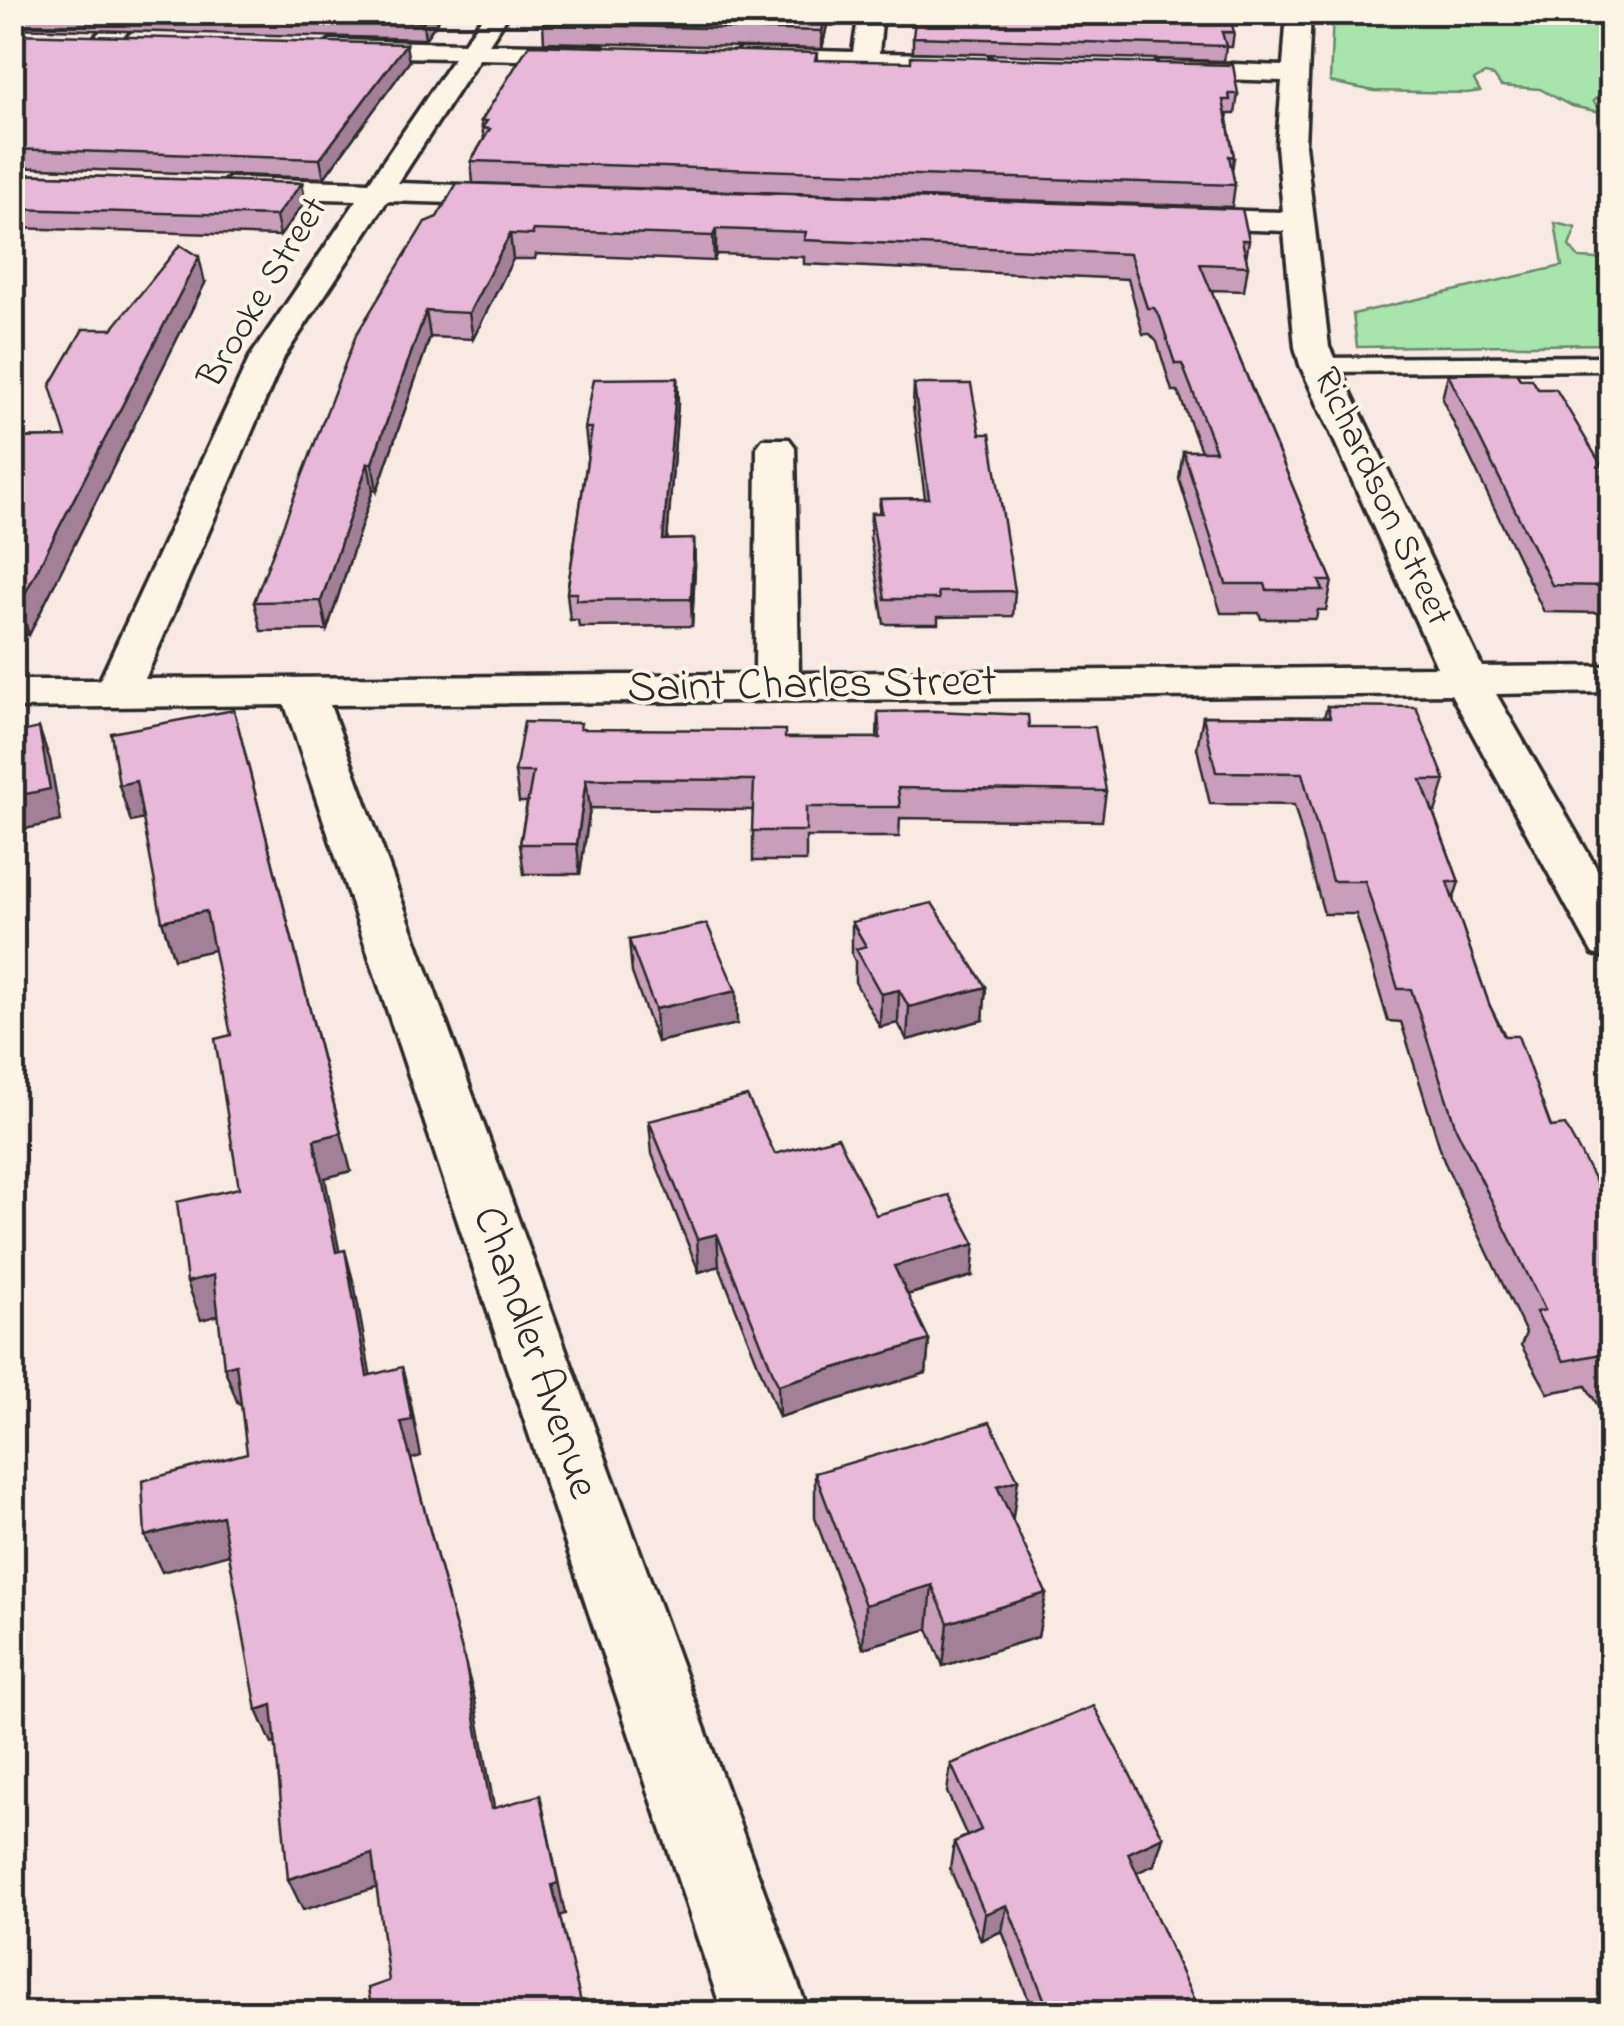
<svg xmlns="http://www.w3.org/2000/svg" width="1624" height="2026" font-family="'Indie Flower',sans-serif">
	<style>
		.green { fill: #a7e5ac; stroke: #69886c; stroke-width: 2.5 }
		.lines { fill: none; stroke-linecap: round; stroke-linejoin: round }
		.lane-casing { stroke: #2b2b2b; stroke-width: 7 }
		.street-casing { stroke: #2b2b2b; stroke-width: 7 }
		.lane { fill: #fcf5e5; fill-rule: evenodd }
		.street { fill: #fcf5e5; fill-rule: evenodd }
		.wall { fill: #c89ebb; stroke: #2b2b2b; stroke-width: 2.5 }
		.shaded-wall { fill: #a28198; stroke: #2b2b2b; stroke-width: 2.5 }
		.building { fill: #e8b8d9; stroke: #2b2b2b; stroke-width: 2.5 }
		.labels { text-anchor: middle; dominant-baseline: central; stroke-width: 8; stroke-linejoin: round; paint-order: stroke }
		.far-street-label { font-size: 38px; fill: #2b2b2b; stroke: #fcf5e5 }
		.street-label { font-size: 45px; fill: #2b2b2b; stroke: #fcf5e5 }
	</style>
	<rect width="100%" height="100%" fill="#f8e9e3"/>
	<filter id="ink" filterUnits="userSpaceOnUse"><feTurbulence type="fractalNoise" baseFrequency=".01" numOctaves="2"/><feDisplacementMap in="SourceGraphic" scale="20" xChannelSelector="R" yChannelSelector="G"/><feConvolveMatrix kernelMatrix="1 2 1 2 8 2 1 2 1" color-interpolation-filters="sRGB"/></filter>
	<g filter="url(#ink)">
		<g class="green">
			<path d="M1333,13H1611V93L1603,92L1593,101L1605,113L1571,106L1540,89L1501,86L1494,76L1485,74L1474,80L1480,91L1467,93L1374,91L1330,82Z"/>
			<path d="M1555,223L1576,228L1569,246L1579,258L1599,259L1611,247V344L1357,347L1353,314L1562,266Z"/>
		</g>
		<g class="lines">
			<g class="lane-casing">
				<path id="lane" d="M1606,356L1612,358V368L1606,370L1318,372L1307,365L1318,358Z"/>
			</g>
			<g class="street-casing">
				<g id="street">
					<path d="M122,12H149L112,46H94L90,41Z"/>
					<path d="M486,12H510L489,44L600,46L613,54L600,62L479,59L398,183L524,187L539,196L524,205L387,201L284,357L145,679L755,674L757,447L763,439H789L795,447L799,673L1437,667L1300,365L1295,347L1284,231L1170,227L1155,218L1170,209L1283,212L1277,145L1282,81L1160,77L1147,69L1160,61L1283,66L1287,12H1311L1305,145L1329,347L1482,667L1612,666V692L1496,694L1612,895V959L1593,954L1586,942L1451,694L330,705L809,2014H723L285,705L12,708V680H100L250,357L357,200L230,196L215,187L230,178L369,182L454,58L331,56L318,48L331,40L464,43Z"/>
					<path d="M859,12H883L879,53L985,55L998,63L985,71L741,65L728,57L741,49L853,52Z"/>
				</g>
			</g>
			<use href="#lane" class="lane"/>
			<use href="#street" class="street"/>
		</g>
		<g class="wall">
			<path d="M12,12H444L425,39L12,28Z"/>
			<path d="M549,12H828V20L822,49L544,42L543,24Z"/>
			<path d="M1234,32L1232,47H1226L1224,61L913,52V37Z"/>
			<path d="M12,34L409,62L324,178L12,167Z"/>
			<path d="M817,53V60L1238,94L1235,114H1228L1227,120L1234,157L1232,171L1235,185L1232,207L473,183L471,161L484,139L481,121Z"/>
			<path d="M12,174L302,183L305,202L280,236L12,228Z"/>
			<path d="M425,222L1249,240L1246,258L1248,266L1244,291L1211,290L1332,581L1326,610H1318L1316,619H1261L1259,613H1221L1179,479L1183,451H1201L1178,391H1172L1157,342L1150,334H1143L1128,279L804,264V257L716,254L714,261L536,254L535,259H513L473,339L430,337L377,491L373,490L327,630L261,631L254,602Z"/>
			<path d="M205,283L29,635H12V438L65,437L112,329Z"/>
			<path d="M1448,374L1520,379L1538,389L1612,483V613L1544,612L1442,399Z"/>
			<path d="M677,378L678,403L667,540L694,539L695,566L692,626L579,627L578,620H570L567,593L588,454L585,428Z"/>
			<path d="M914,384L980,434L1015,591L1013,616L938,617V624H884L870,537L871,513H879L880,499L925,498L913,407Z"/>
			<path d="M1327,706L1445,780L1435,812H1433L1459,882L1453,900L1489,1004L1551,1127L1612,1211V1429L1586,1386L1548,1393L1521,1345L1526,1333L1444,1161L1401,1022L1388,1021L1356,914H1324L1294,805L1210,804L1197,748L1203,716L1324,717Z"/>
			<path d="M878,712L1029,727L1106,791L1102,821L900,818L899,837H806V861H753V810L590,808L580,874H524L520,844L527,802H519L515,772L581,729L785,738H877Z"/>
			<path d="M852,922L986,987L983,1020L907,1040L898,1023L880,1027L855,982V961L852,955Z"/>
			<path d="M629,940L736,991L737,1024L657,1042L632,973Z"/>
			<path d="M649,1121L775,1154L876,1215L972,1276L907,1295L929,1340L926,1373L779,1417L719,1266L699,1272L652,1154Z"/>
			<path d="M815,1473L1012,1521L1046,1593L1038,1637L943,1666L928,1629L863,1648L815,1518Z"/>
			<path d="M951,1764L1163,1837L1154,1865L1136,1872L1200,2014H1034L1002,1931L981,1940L950,1869L954,1842L967,1836L947,1792Z"/>
		</g>
		<g class="shaded-wall">
			<path d="M430,12H444L425,39L423,22Z"/>
			<path d="M826,12H828V20L822,49V31Z"/>
			<path d="M406,44L409,62L324,178L320,159Z"/>
			<path d="M302,183L305,202L280,236L276,216Z"/>
			<path d="M716,229V254L714,261L713,236Z"/>
			<path d="M510,234L513,259L473,339L469,313Z"/>
			<path d="M199,257L205,283L29,635L19,605Z"/>
			<path d="M426,311L430,337L377,491L372,463Z"/>
			<path d="M677,378L678,403L665,567L663,540Z"/>
			<path d="M368,463L373,490L327,630L321,601Z"/>
			<path d="M694,539L695,566L692,626L691,599Z"/>
			<path d="M234,710L351,1171L325,1178L347,1290L336,1252L314,1140Z"/>
			<path d="M39,728L50,760L61,821L12,832V797Z"/>
			<path d="M586,779L590,808L580,874L577,844Z"/>
			<path d="M136,781L148,818L131,822L119,785Z"/>
			<path d="M206,911L218,949L174,959L162,921Z"/>
			<path d="M986,987L983,1020L907,1040L909,1007Z"/>
			<path d="M899,990L898,1023L880,1027L881,994Z"/>
			<path d="M736,991L737,1024L657,1042L655,1009Z"/>
			<path d="M717,1234L719,1266L699,1272L697,1239Z"/>
			<path d="M975,1244L972,1276L892,1299L894,1266Z"/>
			<path d="M345,1250L355,1288L377,1412L367,1376Z"/>
			<path d="M214,1275L228,1313L201,1320L187,1282Z"/>
			<path d="M929,1340L926,1373L779,1417L778,1385Z"/>
			<path d="M236,1364L250,1401L238,1404L224,1367Z"/>
			<path d="M402,1367L411,1404L421,1456L411,1459L475,1700L500,1841L491,1809L401,1422Z"/>
			<path d="M1018,1480L1012,1525L997,1486Z"/>
			<path d="M222,1516L237,1552L162,1572L145,1536Z"/>
			<path d="M932,1585L928,1629L863,1648L865,1605Z"/>
			<path d="M1046,1593L1038,1637L943,1666L948,1623Z"/>
			<path d="M272,1705L286,1739L272,1744L257,1710Z"/>
			<path d="M540,1795L565,1914L559,1916L552,1885Z"/>
			<path d="M1163,1837L1154,1865L1120,1880L1128,1853Z"/>
			<path d="M372,1854L385,1885L303,1910L288,1879Z"/>
			<path d="M1007,1905L1002,1931L981,1940L985,1914Z"/>
		</g>
		<g class="building">
			<path d="M41,12H430L423,22Z"/>
			<path d="M549,12H826L822,31L543,24Z"/>
			<path d="M916,12H1228L1234,32H1222L1226,46L913,37Z"/>
			<path d="M12,34L406,44L320,159L12,149Z"/>
			<path d="M529,45L817,53L815,60L911,62V56L1233,65L1238,94H1229L1230,100H1223L1234,157L1229,156L1235,185L471,161L490,129L482,128L487,121H481Z"/>
			<path d="M12,174L302,183L276,216L12,209Z"/>
			<path d="M457,183L1242,209L1249,240H1242L1248,266L1200,264L1332,581H1319L1323,590H1267L1265,584H1226L1183,451H1216L1182,364H1175L1160,317L1154,308H1147L1130,254L804,240L806,232L716,229L713,236L533,230V235L510,234L469,313L426,311L372,463H368L321,601L254,602L356,335L425,222L437,217Z"/>
			<path d="M180,245L199,257L19,605H12V438L66,437L50,386L83,329H112Z"/>
			<path d="M1516,373L1520,379H1532L1538,389H1556L1612,483V586L1552,585L1448,374Z"/>
			<path d="M677,378L663,540L694,539L691,599L576,600L577,593H567L592,428H585L594,379Z"/>
			<path d="M914,384H971L980,434H990L1015,591L938,592L939,599H885L871,513H882L880,499L929,498Z"/>
			<path d="M1327,706L1416,707L1445,780H1421L1459,882H1447L1489,1004L1504,1036H1518L1551,1127L1565,1125L1612,1211V1369L1602,1354L1564,1361L1536,1312L1545,1310L1456,1128L1411,989H1398L1365,881H1332L1302,773L1216,772L1203,716L1330,717Z"/>
			<path d="M234,710L341,1133L314,1140L336,1252L345,1250L367,1376L402,1367L412,1420L401,1422L466,1666L491,1809L540,1795L558,1883L552,1885L584,2014H372L368,1988L389,1981L372,1854L288,1879L272,1705L257,1710L222,1516L145,1536L142,1481L247,1453L236,1364L224,1367L214,1275L187,1282L177,1202L239,1188L215,1039L231,1035L206,911L162,921L136,781L119,785L111,733Z"/>
			<path d="M934,711L1028,715L1029,727H1095L1106,791L898,788L900,807H806V831H752L754,780L586,779L577,844H520L533,772H515L524,722L581,723L580,729L785,730V738H880L878,712Z"/>
			<path d="M39,728L50,789L12,797V734Z"/>
			<path d="M932,903L986,987L909,1007L899,990L881,994L856,949L866,946L852,922Z"/>
			<path d="M707,924L736,991L655,1009L629,940Z"/>
			<path d="M747,1096L775,1154L838,1137L876,1215L949,1195L975,1244L894,1266L929,1340L778,1385L717,1234L697,1239L649,1121Z"/>
			<path d="M990,1422L1018,1480L997,1486L1046,1593L948,1623L932,1585L865,1605L815,1473Z"/>
			<path d="M1094,1706L1163,1837L1128,1853L1200,2014H1050L1007,1905L985,1914L954,1842L981,1830L951,1764Z"/>
		</g>
	</g>
	<g class="labels">
		<g class="far-street-label">
			<text transform="translate(264 293) rotate(-59)">Brooke Street</text>
			<text transform="translate(1381 497) rotate(65)">Richardson Street</text>
		</g>
		<g class="street-label">
			<text transform="translate(812 686) rotate(-1)">Saint Charles Street</text>
			<text transform="translate(534 1353) rotate(71)">Chandler Avenue</text>
		</g>
	</g>
	<rect width="1624" height="2026" fill="none" stroke="#fcf5e5" stroke-width="50"/>
	<rect x="25" y="25" width="1574" height="1976" fill="none" stroke="#2b2b2b" stroke-width="4" filter="url(#ink)"/>
</svg>
